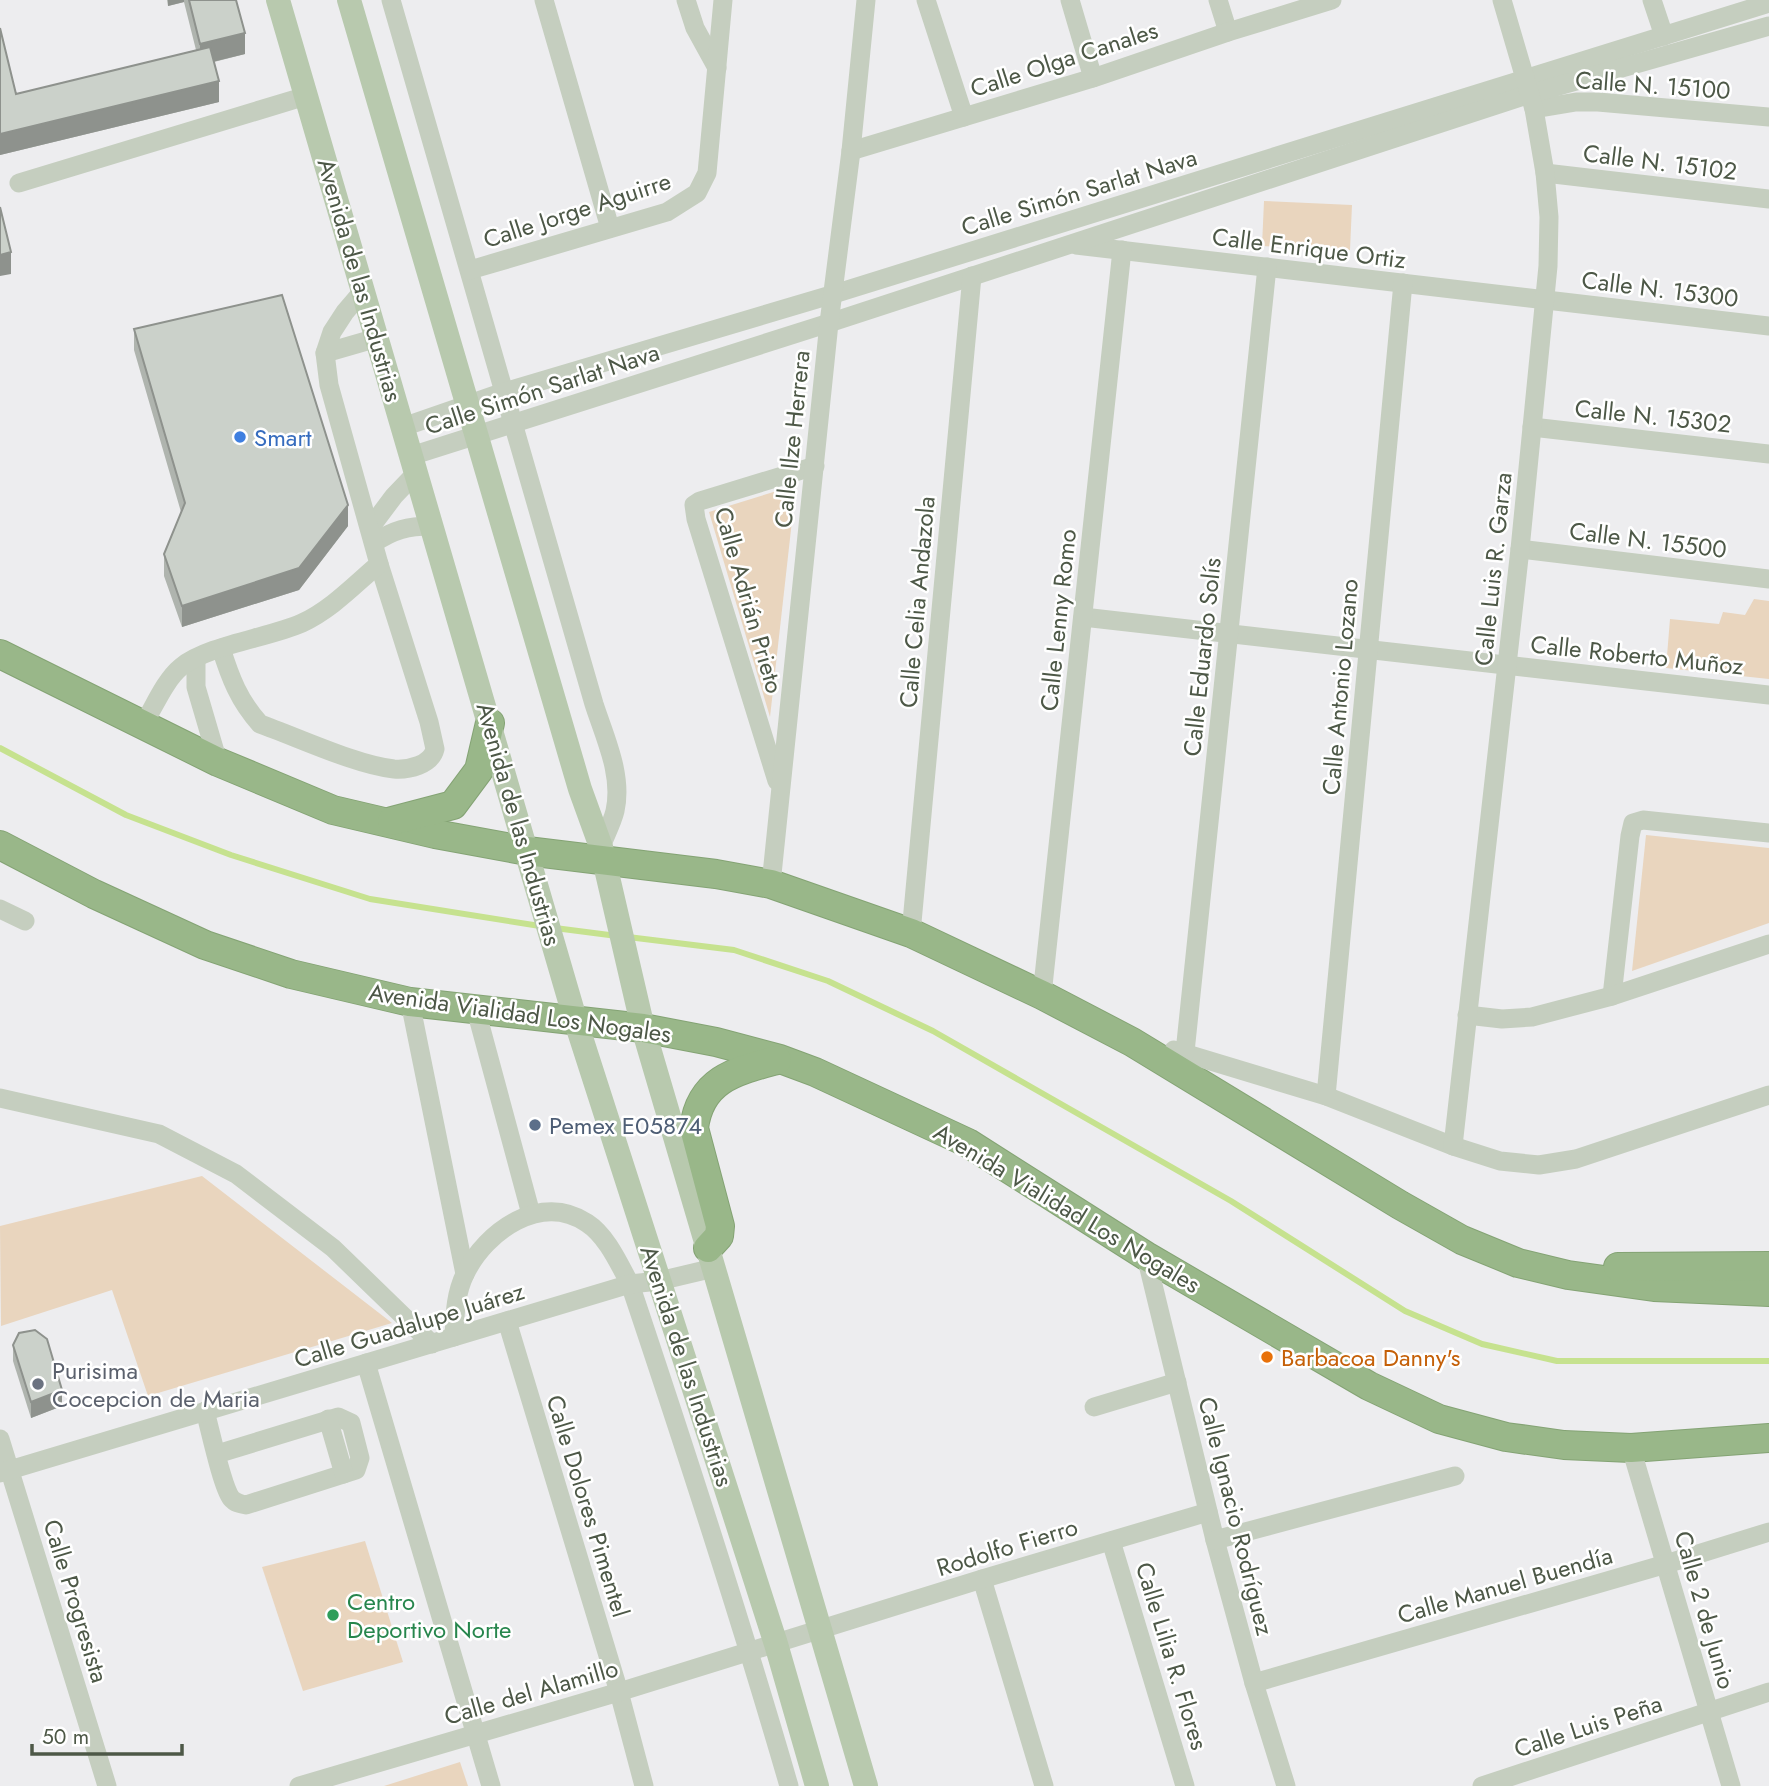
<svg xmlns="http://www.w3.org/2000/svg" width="1769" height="1786" font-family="Jost,sans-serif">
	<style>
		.green { fill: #e9d5be }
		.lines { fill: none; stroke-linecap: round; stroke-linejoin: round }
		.stream { stroke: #c6e28f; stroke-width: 6 }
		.highway-casing { stroke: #84a374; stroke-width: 30 }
		.minor { stroke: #c5cebf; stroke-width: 19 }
		.major { stroke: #b8c9ae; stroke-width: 24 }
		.highway { stroke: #99b789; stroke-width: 28 }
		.wall { fill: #afb4ae }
		.shaded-wall { fill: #8e928d }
		.building { fill: #cbd1ca; stroke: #8e928d; stroke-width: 2 }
		.shop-dot { fill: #3f7fe0; stroke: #fff; stroke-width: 2.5 }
		.service-dot { fill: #5c6f8a; stroke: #fff; stroke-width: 2.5 }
		.food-dot { fill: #e8710a; stroke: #fff; stroke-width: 2.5 }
		.worship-dot { fill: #6b7280; stroke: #fff; stroke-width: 2.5 }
		.leisure-dot { fill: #2e9e5b; stroke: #fff; stroke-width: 2.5 }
		.labels { text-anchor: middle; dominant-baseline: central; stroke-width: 5; stroke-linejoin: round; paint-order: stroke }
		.street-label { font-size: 24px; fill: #4d5847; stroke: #fff }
		.shop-label { font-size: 24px; fill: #366cbe; stroke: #fff; text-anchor: start }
		.service-label { font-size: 24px; fill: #4e5e75; stroke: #fff; text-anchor: start }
		.food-label { font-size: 24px; fill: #c56008; stroke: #fff; text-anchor: start }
		.worship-label { font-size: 24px; fill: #5b616d; stroke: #fff; text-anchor: start }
		.leisure-label { font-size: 24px; fill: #27864d; stroke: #fff; text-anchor: start }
	</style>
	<rect width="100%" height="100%" fill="#ededef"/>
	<g class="green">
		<path d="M1264,201L1352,205L1350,250L1262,246Z"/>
		<path d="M796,485L770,717L709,512Z"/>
		<path d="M1754,599L1769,601V679L1666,668L1670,619L1719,624L1723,612L1745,615Z"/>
		<path d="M1646,835L1769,848V923L1632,971Z"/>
		<path d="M202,1176L392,1323L148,1396L112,1290L1,1326L0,1226Z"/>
		<path d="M365,1541L403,1662L303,1691L262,1567Z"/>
		<path d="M460,1762L468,1786H384Z"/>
	</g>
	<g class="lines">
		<g class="stream">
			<path d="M0,748L126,815L231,855L370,899L540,926"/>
			<path d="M555,928L617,936"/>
			<path d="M628,937L734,950L828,981L933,1031L1231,1201L1405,1311L1482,1344L1557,1361H1769"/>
		</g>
		<g class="highway-casing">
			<g id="highway">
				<path d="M0,654L218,762L333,810L435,834L527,851L716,874L771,884L911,933L1042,995L1132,1042L1400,1205L1462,1240L1518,1263L1568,1275L1654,1287L1769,1292"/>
				<path d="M392,821L453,805L479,770L490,723"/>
				<path d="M0,845L94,894L205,945L291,974L410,1002L643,1028L716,1042L780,1059L815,1072L968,1143L1146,1256L1369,1386L1439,1419L1506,1437L1564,1445L1631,1448L1769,1438"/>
				<path d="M708,1248L719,1236L720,1226L694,1128C700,1079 736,1071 777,1060"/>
				<path d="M1618,1267L1769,1266"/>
			</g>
		</g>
		<g class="minor">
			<path d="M391,0L594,704C605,738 623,775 615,811C612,823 605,836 601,847"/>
			<path d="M544,0L610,228"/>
			<path d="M686,0L695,28L717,68"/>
			<path d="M926,0L964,117"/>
			<path d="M1070,0L1093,78"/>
			<path d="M1218,0L1228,32"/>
			<path d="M1652,0L1664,36"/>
			<path d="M1534,109L1576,102H1598L1769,117"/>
			<path d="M851,151L1093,78L1228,32L1332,0"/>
			<path d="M1545,173L1769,199"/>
			<path d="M19,183L306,96"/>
			<path d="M1076,245L1769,326"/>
			<path d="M470,270L667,212L697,193L707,173L723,0"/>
			<path d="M325,353L377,338"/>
			<path d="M403,427L504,392L834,294L1769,3"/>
			<path d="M1532,427L1769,454"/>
			<path d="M411,456L829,323L1530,94L1769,26"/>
			<path d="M370,528L394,496L416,473"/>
			<path d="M374,543C393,530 408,526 431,526"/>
			<path d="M1520,549L1769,579"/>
			<path d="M1083,617L1769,695"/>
			<path d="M221,648C230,677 239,701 260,724C297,737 356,765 394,769C409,770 431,765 435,749L429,722L379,564"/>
			<path d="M196,659V687L218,762"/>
			<path d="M143,725C154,707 165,680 181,667C208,645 268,638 302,623C332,609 354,585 379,564L329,385L325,353L332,332L345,312L363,291"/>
			<path d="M777,781L696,519L694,505L700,501L815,466"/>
			<path d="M771,884L829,323L851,151L866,0"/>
			<path d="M0,909L25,921"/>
			<path d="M911,933L972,276"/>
			<path d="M1042,995L1122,250"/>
			<path d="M1612,996L1630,836L1633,823L1643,820L1769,833"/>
			<path d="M410,1002L465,1274"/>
			<path d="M476,1010L531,1214"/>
			<path d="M1467,1015L1502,1019L1532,1017L1612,996L1769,944"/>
			<path d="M1174,1050L1326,1096L1453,1146L1500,1161L1539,1165L1576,1159L1769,1095"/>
			<path d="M1185,1052L1267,267"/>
			<path d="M1326,1096L1403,283"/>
			<path d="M0,1098L159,1134L236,1174L333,1248L432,1344"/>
			<path d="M1453,1146L1520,549L1548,266L1549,217L1545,173L1534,109L1502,0"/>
			<path d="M1146,1256L1215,1540L1254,1683L1286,1786"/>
			<path d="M507,1321L619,1692L644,1786"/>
			<path d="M454,1337C455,1315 455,1295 465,1274C486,1231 541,1192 587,1223C607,1236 619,1264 630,1284C686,1451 740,1617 789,1786"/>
			<path d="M366,1363L491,1786"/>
			<path d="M1094,1407L1177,1382"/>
			<path d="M205,1411C210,1429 222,1486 231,1498C235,1503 240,1504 246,1505L356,1470L360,1458L351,1423L338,1417L217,1454"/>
			<path d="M328,1419L344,1474"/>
			<path d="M0,1439L107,1786"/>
			<path d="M1631,1448L1731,1786"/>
			<path d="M0,1473L630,1284L659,1281L714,1268"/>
			<path d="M1215,1540L1455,1476"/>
			<path d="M1111,1541L1185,1786"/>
			<path d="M982,1579L1044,1786"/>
			<path d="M1254,1683L1666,1564L1769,1532"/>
			<path d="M299,1786L619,1692L982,1579L1208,1512"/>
			<path d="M1482,1786L1769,1692"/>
		</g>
		<g class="major">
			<path d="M278,0L576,1022L776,1644L817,1786"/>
			<path d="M349,0L580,789L601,847L643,1028L866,1786"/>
		</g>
		<use href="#highway" class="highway"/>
	</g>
	<g class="wall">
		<path d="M167,0H236L245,54L214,62L219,102L0,155V28L16,94L196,50L184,2L168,6Z"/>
		<path d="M134,329L348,526L299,590L182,627L164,576V554L181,512L134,350Z"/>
		<path d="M13,1345L62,1406L31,1418L13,1361Z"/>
	</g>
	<g class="shaded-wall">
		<path d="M168,0H184V2L168,6Z"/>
		<path d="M245,33V54L200,65V44Z"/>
		<path d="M219,81V102L0,155V134Z"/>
		<path d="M11,252V274L0,276V255Z"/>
		<path d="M348,505V526L299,590L182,627V606Z"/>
		<path d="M62,1390V1406L31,1418V1402Z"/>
	</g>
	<g class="building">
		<path d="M189,0H236L245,33L200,44Z"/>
		<path d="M0,28L16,94L210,47L219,81L0,134Z"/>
		<path d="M0,207L11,252L0,255Z"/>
		<path d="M282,295L348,505L299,568L182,606L164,554L185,503L134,329Z"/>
		<path d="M35,1330L47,1339L62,1390L31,1402L13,1345L19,1333Z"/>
	</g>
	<circle class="shop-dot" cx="240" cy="437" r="7"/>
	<circle class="service-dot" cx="535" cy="1125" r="7"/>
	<circle class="food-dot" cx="1267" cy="1357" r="7"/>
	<circle class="worship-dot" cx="38" cy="1384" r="7"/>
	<circle class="leisure-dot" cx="333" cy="1615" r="7"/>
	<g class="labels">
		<g class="street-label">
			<text transform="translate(1064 59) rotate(-18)">Calle Olga Canales</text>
			<text transform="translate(1653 85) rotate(4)">Calle N. 15100</text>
			<text transform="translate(1660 162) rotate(7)">Calle N. 15102</text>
			<text transform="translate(1079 192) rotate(-17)">Calle Simón Sarlat Nava</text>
			<text transform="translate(577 210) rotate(-18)">Calle Jorge Aguirre</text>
			<text transform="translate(1309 248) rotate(7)">Calle Enrique Ortiz</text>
			<text transform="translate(360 280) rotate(74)">Avenida de las Industrias</text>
			<text transform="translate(1660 289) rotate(7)">Calle N. 15300</text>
			<text transform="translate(542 389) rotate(-18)">Calle Simón Sarlat Nava</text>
			<text transform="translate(1653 416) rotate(6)">Calle N. 15302</text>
			<text transform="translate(792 439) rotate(-84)">Calle Ilze Herrera</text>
			<text transform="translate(1648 540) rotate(7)">Calle N. 15500</text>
			<text transform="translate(1493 569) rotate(-84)">Calle Luis R. Garza</text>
			<text transform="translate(749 600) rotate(74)">Calle Adrián Prieto</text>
			<text transform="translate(917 602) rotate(-85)">Calle Celia Andazola</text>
			<text transform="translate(1058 620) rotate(-84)">Calle Lenny Romo</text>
			<text transform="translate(1637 655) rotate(6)">Calle Roberto Muñoz</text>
			<text transform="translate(1202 657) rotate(-84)">Calle Eduardo Solís</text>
			<text transform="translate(1340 687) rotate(-85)">Calle Antonio Lozano</text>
			<text transform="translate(519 824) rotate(74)">Avenida de las Industrias</text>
			<text transform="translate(520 1013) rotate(8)">Avenida Vialidad Los Nogales</text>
			<text transform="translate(1067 1208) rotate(31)">Avenida Vialidad Los Nogales</text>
			<text transform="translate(409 1325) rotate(-17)">Calle Guadalupe Juárez</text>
			<text transform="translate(687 1366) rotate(72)">Avenida de las Industrias</text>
			<text transform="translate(588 1506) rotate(73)">Calle Dolores Pimentel</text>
			<text transform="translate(1236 1516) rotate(76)">Calle Ignacio Rodríguez</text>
			<text transform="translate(1007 1547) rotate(-17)">Rodolfo Fierro</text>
			<text transform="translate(1505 1585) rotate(-16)">Calle Manuel Buendía</text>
			<text transform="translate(76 1601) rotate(73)">Calle Progresista</text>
			<text transform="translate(1705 1610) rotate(74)">Calle 2 de Junio</text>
			<text transform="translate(1172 1656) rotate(73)">Calle Lilia R. Flores</text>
			<text transform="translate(531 1692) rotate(-16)">Calle del Alamillo</text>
			<text transform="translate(1588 1726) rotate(-18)">Calle Luis Peña</text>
		</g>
		<g class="shop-label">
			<text x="254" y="437">Smart</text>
		</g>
		<g class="service-label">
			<text x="549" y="1125">Pemex E05874</text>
		</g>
		<g class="food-label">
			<text x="1281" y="1357">Barbacoa Danny's</text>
		</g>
		<g class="worship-label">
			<text x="52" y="1370">Purisima<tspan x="52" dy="28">Cocepcion de Maria</tspan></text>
		</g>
		<g class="leisure-label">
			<text x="347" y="1601">Centro<tspan x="347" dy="28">Deportivo Norte</tspan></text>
		</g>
	</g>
	<path d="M32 1744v10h150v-10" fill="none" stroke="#4d5847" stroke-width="3.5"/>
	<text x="42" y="1744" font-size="21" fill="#4d5847" stroke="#ffffff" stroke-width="5" paint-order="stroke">50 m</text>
</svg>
